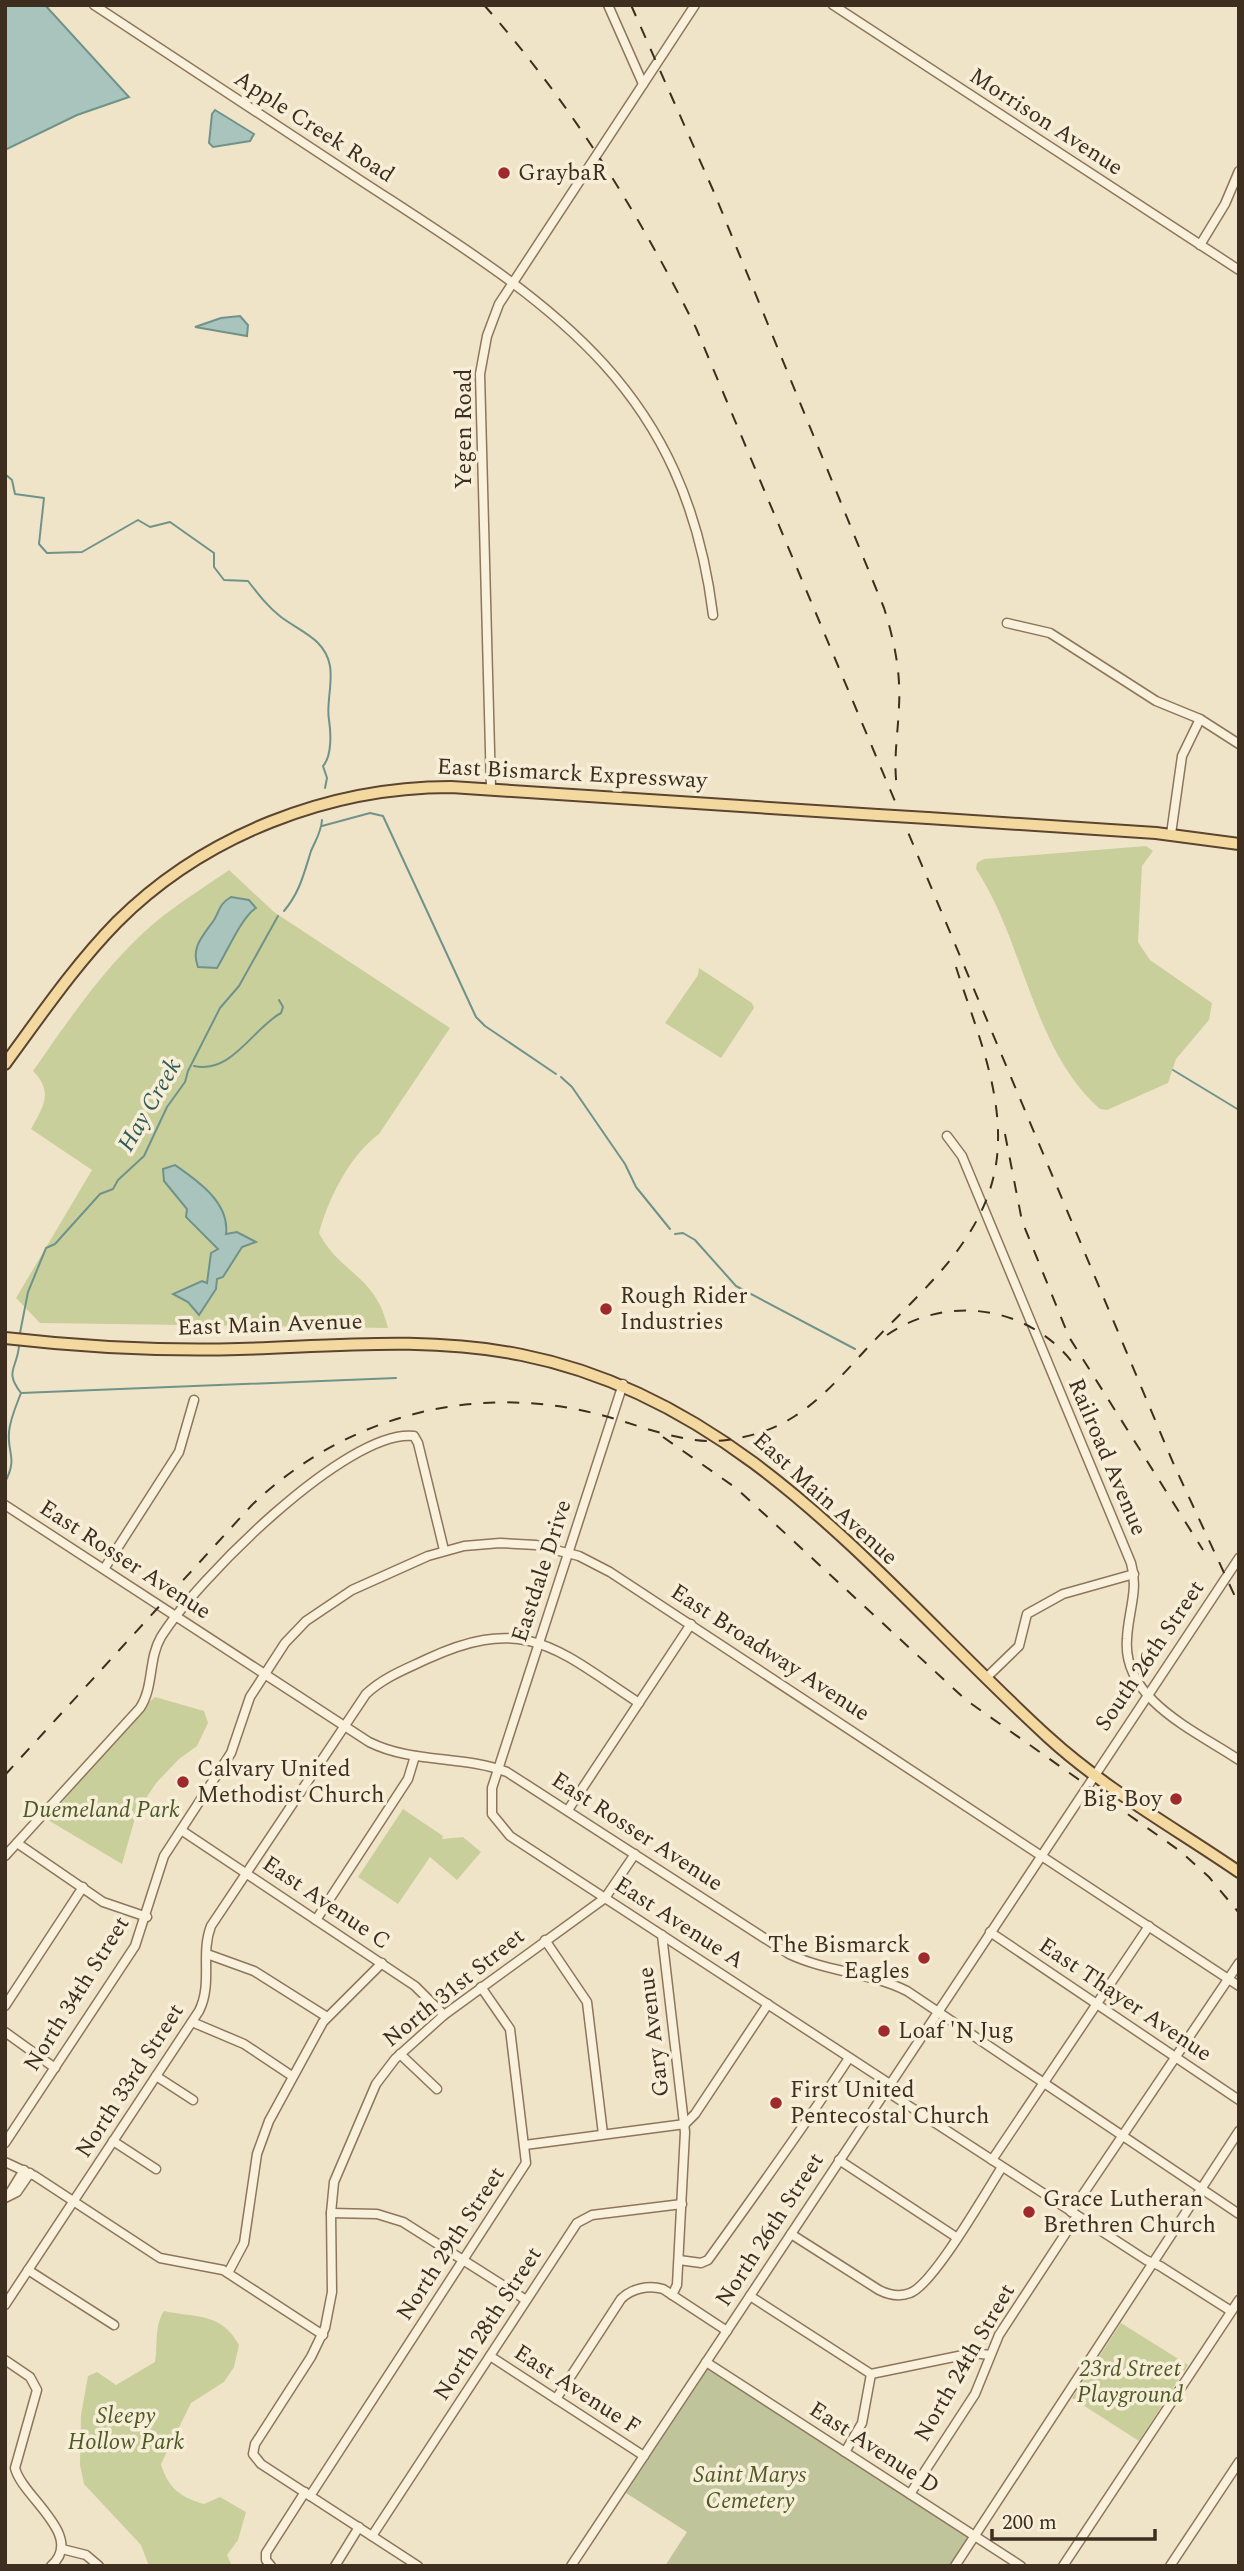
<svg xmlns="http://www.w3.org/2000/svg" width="1244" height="2571" font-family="Spectral,serif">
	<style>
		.green { fill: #c9cf9b }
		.cemetery { fill: #bfc49a }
		.water { fill: #a9c4bc; stroke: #6f938a; stroke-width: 2 }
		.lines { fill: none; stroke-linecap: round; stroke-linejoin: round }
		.stream { stroke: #6f938a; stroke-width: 2 }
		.minor-casing { stroke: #8d765c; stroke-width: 11 }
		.major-casing { stroke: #5b4430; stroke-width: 14 }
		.minor { stroke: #faf1dc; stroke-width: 8 }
		.major { stroke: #f3d9a0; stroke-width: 10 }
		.rail { stroke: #3d2e20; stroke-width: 2; stroke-dasharray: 12 12; stroke-linecap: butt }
		.major-bridge-casing { stroke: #5b4430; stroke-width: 14; stroke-linecap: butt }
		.major-bridge { stroke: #f3d9a0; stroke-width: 10 }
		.poi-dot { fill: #9e2a2b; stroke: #f7eed8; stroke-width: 2.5 }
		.labels { text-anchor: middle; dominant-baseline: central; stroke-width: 7; stroke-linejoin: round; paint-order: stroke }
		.street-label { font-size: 23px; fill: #3d2e20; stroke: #f7eed8 }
		.poi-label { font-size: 23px; fill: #3d2e20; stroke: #f7eed8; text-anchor: start }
		.park-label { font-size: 23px; font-style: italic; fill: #4d5a26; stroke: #f7eed8 }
		.water-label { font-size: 24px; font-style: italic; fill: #2f5d5a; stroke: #f7eed8 }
	</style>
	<rect width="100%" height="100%" fill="#f0e4c8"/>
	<g class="green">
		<path d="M1146,846L1153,851L1142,866L1138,942L1150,960L1212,1003L1209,1020L1176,1059L1168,1083L1107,1110L1100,1109C1032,1049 1024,941 976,869L977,863L984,859Z"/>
		<path d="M229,870L274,912L450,1028L379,1134C350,1155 328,1199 319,1233C340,1274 376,1275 388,1328L40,1323L16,1298L92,1170L31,1129C43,1107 54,1092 33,1071C66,1024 100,973 143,933C169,909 200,890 229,870Z"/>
		<path d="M699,968L752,1003L754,1008L721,1058L665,1023L698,975Z"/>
		<path d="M155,1697L204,1711L208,1723L197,1746L179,1759L157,1782L137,1811L122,1864L48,1820L125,1724Z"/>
		<path d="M403,1809L443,1836L442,1839L463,1837L481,1852L457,1880L430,1857L398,1904L358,1877Z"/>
		<path d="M164,2311C196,2318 221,2312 239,2345L234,2367L224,2382L191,2403L161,2464C168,2488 180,2497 204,2504L220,2497L246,2512L238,2540L227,2555L232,2566H149L141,2545L84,2484L80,2465L81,2415L88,2376L97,2372L116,2385L155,2362C158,2344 154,2326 164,2311Z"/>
		<path d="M1121,2323L1188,2365L1139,2441L1072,2398Z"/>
	</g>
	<path class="cemetery" d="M708,2369L969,2537L950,2566H665L687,2532L626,2493Z"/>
	<g class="water">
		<path d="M5,5H45L129,97L77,115L5,150Z"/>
		<path d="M215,110L254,134L250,141L213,147L209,143L212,114Z"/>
		<path d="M240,316L248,325L247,336L195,327L221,318Z"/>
		<path d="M231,897L249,900L256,908C242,916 226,954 217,968L198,967C190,947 204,935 214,920C220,910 219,904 231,897Z"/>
		<path d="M175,1165C198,1181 230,1203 226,1234L237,1232L256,1242L242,1247L223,1277L217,1279L216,1289L199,1315L188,1302L173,1294L202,1281L207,1283L211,1253L218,1249L186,1217L187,1209L164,1181L163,1169Z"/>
	</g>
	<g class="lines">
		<g class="stream">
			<path d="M5,474L12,480L15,494L44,498L39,544L47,553L82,552L138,520L150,527L170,522L214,553V567L224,580L248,581C258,594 268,607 281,617C301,632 325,639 330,666C333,684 326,704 329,720C331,733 332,756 323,766L327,778L325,788"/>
			<path d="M322,826L370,813L383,816L476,1017L485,1026L556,1074"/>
			<path d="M284,911C300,892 304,873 311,851C316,839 321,833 322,820"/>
			<path d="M194,1066C232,1074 252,1029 281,1013L283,1007L279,1000"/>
			<path d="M1173,1070L1239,1110"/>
			<path d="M561,1077L572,1087L625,1164L636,1187L670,1229"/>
			<path d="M675,1234L683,1233L695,1240L736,1286L855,1349"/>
			<path d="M20,1333L28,1292L46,1248L55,1244L100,1194L113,1189L118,1180L144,1156L167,1107L185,1082L188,1071L220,1008L239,986L278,916"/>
			<path d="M21,1393L396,1378"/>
			<path d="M5,1482C18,1458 7,1453 9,1432C10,1419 16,1406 21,1393C4,1371 17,1369 19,1346"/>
		</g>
		<g class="minor-casing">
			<g id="minor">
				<path d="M94,5C183,64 273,123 363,182C544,300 684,380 713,615"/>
				<path d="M608,5L643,84"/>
				<path d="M833,5L1239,270"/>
				<path d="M1200,245L1225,204L1239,171"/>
				<path d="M1007,623L1050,633L1156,701L1200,719L1239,744"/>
				<path d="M491,788L480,374L487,336L499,304L695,5"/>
				<path d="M1171,834L1182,756L1200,719"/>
				<path d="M947,1136L962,1156L1131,1563C1139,1590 1128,1612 1127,1639C1122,1700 1196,1731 1239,1760"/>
				<path d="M623,1384L492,1788V1814L510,1836L890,2084"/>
				<path d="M5,1505L369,1742C413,1764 463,1755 507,1772L789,1954C827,1972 869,1972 907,1991L1239,2214"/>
				<path d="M104,1569L179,1452L194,1400"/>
				<path d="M986,1678L1019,1646L1027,1614L1063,1594L1134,1574"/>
				<path d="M568,1810L691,1624"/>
				<path d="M181,1830L415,1986L444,2015"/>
				<path d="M17,1843L103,1902L147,1917"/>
				<path d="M5,1856L140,1708C154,1687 148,1659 161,1637C194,1583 347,1428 414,1436L418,1443L444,1550"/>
				<path d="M316,1920L408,1779L415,1756"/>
				<path d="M990,1932L1239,2100"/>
				<path d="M662,1935L685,2132L677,2285L672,2295"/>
				<path d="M545,1940L587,2002L603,2134"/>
				<path d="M207,1954L254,1971L327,2017"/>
				<path d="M5,2006L83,1887"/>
				<path d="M192,2022L244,2044L292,2076"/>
				<path d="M5,2032L55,2068"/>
				<path d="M400,2054L437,2089"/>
				<path d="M156,2076L193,2100"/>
				<path d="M886,2091L1146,2260L1160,2266L1231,2311"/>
				<path d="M685,2124L695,2114L768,2004"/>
				<path d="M113,2141L156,2169"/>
				<path d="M5,2143L135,1946L164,1856L231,1753L250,1697L285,1643L306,1621L352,1590L428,1556L464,1546L500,1543L536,1545L579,1556L610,1572L1239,1986"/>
				<path d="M525,2145L685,2124"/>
				<path d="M839,2160L956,2237"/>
				<path d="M992,2160L1149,1926"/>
				<path d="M5,2162L35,2176L160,2258L223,2270L323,2335"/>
				<path d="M8,2196L24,2170"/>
				<path d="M5,2198L17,2192L30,2173"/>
				<path d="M1071,2212L1239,1963"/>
				<path d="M331,2213L377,2214L403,2222L526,2300"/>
				<path d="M791,2234L879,2290C889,2295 900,2297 910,2293C933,2285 986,2192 1002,2167"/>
				<path d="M679,2260L701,2263L708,2260C756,2193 804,2127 849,2058"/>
				<path d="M28,2270L114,2325"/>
				<path d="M228,2273L244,2243L257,2154L269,2121L323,2022L382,1963"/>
				<path d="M750,2296L871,2374L973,2353L990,2355"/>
				<path d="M5,2305L199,2011C213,1983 200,1954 211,1926L366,1694C384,1677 406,1669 427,1659C526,1613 558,1650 639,1703"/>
				<path d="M490,2356L644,2456"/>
				<path d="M5,2360L30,2377L37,2390L15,2468C22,2497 86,2536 51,2566"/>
				<path d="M706,2362L1021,2566"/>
				<path d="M556,2399L621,2299C632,2288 649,2285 663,2289L727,2331"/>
				<path d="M845,2452L862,2423L871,2374"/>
				<path d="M910,2494L975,2394L999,2335L1077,2216"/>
				<path d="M310,2496L526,2163L510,2029L481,1987"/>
				<path d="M372,2536L577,2223L592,2215L682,2204"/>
				<path d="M62,2549L86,2555L99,2566"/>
				<path d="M271,2566L266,2560V2553L305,2492"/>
				<path d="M335,2566L359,2527"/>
				<path d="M418,2566L261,2464L253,2454L255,2444L311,2357L325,2328L332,2292L331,2213L334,2182L376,2084L395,2059L444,2015L605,1898L635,1854"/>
				<path d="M571,2566L1239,1558"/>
				<path d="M955,2566L1239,2131"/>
				<path d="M1063,2566L1239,2300"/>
				<path d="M1170,2566L1239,2462"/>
			</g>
		</g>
		<g class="major-casing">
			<g id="major">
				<path d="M928,818L1156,833L1239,844"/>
				<path d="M5,1064C41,1015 75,965 117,922C204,835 329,787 451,787L878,815"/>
				<path d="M5,1338C83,1347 161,1351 239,1349C335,1346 428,1336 522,1355C748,1400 886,1589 1048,1737C1106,1790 1175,1828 1239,1872"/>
			</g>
		</g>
		<use href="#minor" class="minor"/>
		<use href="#major" class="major"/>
		<g class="rail">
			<path d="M484,5C570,102 638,212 696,328L1174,1465L1239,1605"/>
			<path d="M631,5L713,190L884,608C894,640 901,672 899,706C898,734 893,760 897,788"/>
			<path d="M1005,1134L1022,1221L1069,1337L1203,1550"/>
			<path d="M887,1335C950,1292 1035,1307 1078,1370"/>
			<path d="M663,1437L736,1488L966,1700L1180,1851L1209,1877L1239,1913"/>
			<path d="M5,1775L251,1506C343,1417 472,1382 597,1414C638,1424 684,1446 727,1440C751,1437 775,1429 795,1416C825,1397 848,1368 872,1343C924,1288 988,1237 997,1157C1004,1092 975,1027 956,967"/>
		</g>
		<g class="major-bridge-casing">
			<path id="major-bridge" d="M878,815L928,818"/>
		</g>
		<use href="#major-bridge" class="major-bridge"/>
	</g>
	<g class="poi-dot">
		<circle cx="504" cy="173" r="7"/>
		<circle cx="606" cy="1309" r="7"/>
		<circle cx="183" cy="1782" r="7"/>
		<circle cx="1176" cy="1799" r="7"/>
		<circle cx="924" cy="1958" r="7"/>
		<circle cx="884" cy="2031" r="7"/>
		<circle cx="776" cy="2103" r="7"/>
		<circle cx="1029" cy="2212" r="7"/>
	</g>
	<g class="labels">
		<g class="street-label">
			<text transform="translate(1046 122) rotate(33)">Morrison Avenue</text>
			<text transform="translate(314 127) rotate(33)">Apple Creek Road</text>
			<text transform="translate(464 429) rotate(-90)">Yegen Road</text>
			<text transform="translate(572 774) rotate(3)">East Bismarck Expressway</text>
			<text transform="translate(270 1325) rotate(-2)">East Main Avenue</text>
			<text transform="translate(1107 1457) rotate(67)">Railroad Avenue</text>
			<text transform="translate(825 1499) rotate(42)">East Main Avenue</text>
			<text transform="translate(125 1560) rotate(33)">East Rosser Avenue</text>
			<text transform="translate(542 1571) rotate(-72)">Eastdale Drive</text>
			<text transform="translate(770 1653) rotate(33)">East Broadway Avenue</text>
			<text transform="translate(1150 1656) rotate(-56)">South 26th Street</text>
			<text transform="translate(637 1832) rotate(33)">East Rosser Avenue</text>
			<text transform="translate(326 1903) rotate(34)">East Avenue C</text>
			<text transform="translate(679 1923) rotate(33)">East Avenue A</text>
			<text transform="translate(454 1988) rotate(-39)">North 31st Street</text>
			<text transform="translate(77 1994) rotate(-58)">North 34th Street</text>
			<text transform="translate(1125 2000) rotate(34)">East Thayer Avenue</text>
			<text transform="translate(654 2032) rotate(-97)">Gary Avenue</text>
			<text transform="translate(130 2081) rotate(-57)">North 33rd Street</text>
			<text transform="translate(770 2230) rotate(-57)">North 26th Street</text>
			<text transform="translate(451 2244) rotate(-57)">North 29th Street</text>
			<text transform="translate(488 2324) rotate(-57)">North 28th Street</text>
			<text transform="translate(965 2363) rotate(-60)">North 24th Street</text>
			<text transform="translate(577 2390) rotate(33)">East Avenue F</text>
			<text transform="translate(874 2448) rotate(33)">East Avenue D</text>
		</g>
		<g class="poi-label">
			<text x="518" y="173">GraybaR</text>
			<text x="620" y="1296">Rough Rider<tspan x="620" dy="26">Industries</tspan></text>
			<text x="197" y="1769">Calvary United<tspan x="197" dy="26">Methodist Church</tspan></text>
			<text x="1162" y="1799" text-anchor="end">Big Boy</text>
			<text x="910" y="1945" text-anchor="end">The Bismarck<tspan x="910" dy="26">Eagles</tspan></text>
			<text x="898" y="2031">Loaf 'N Jug</text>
			<text x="790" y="2090">First United<tspan x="790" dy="26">Pentecostal Church</tspan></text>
			<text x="1043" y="2199">Grace Lutheran<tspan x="1043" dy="26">Brethren Church</tspan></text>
		</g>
		<g class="park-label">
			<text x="101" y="1810">Duemeland Park</text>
			<text x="1130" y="2369">23rd Street<tspan x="1130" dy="26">Playground</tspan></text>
			<text x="126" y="2416">Sleepy<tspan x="126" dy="26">Hollow Park</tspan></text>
			<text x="750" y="2475">Saint Marys<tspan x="750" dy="26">Cemetery</tspan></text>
		</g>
		<g class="water-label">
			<text transform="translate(150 1105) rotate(-60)">Hay Creek</text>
		</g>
	</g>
	<rect width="1244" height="2571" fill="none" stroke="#3d2e20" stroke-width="14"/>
	<path d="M992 2529v10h163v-10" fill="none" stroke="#3d2e20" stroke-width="3.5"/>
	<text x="1002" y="2529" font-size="21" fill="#3d2e20" stroke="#f7eed8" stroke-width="5" paint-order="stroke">200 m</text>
</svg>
